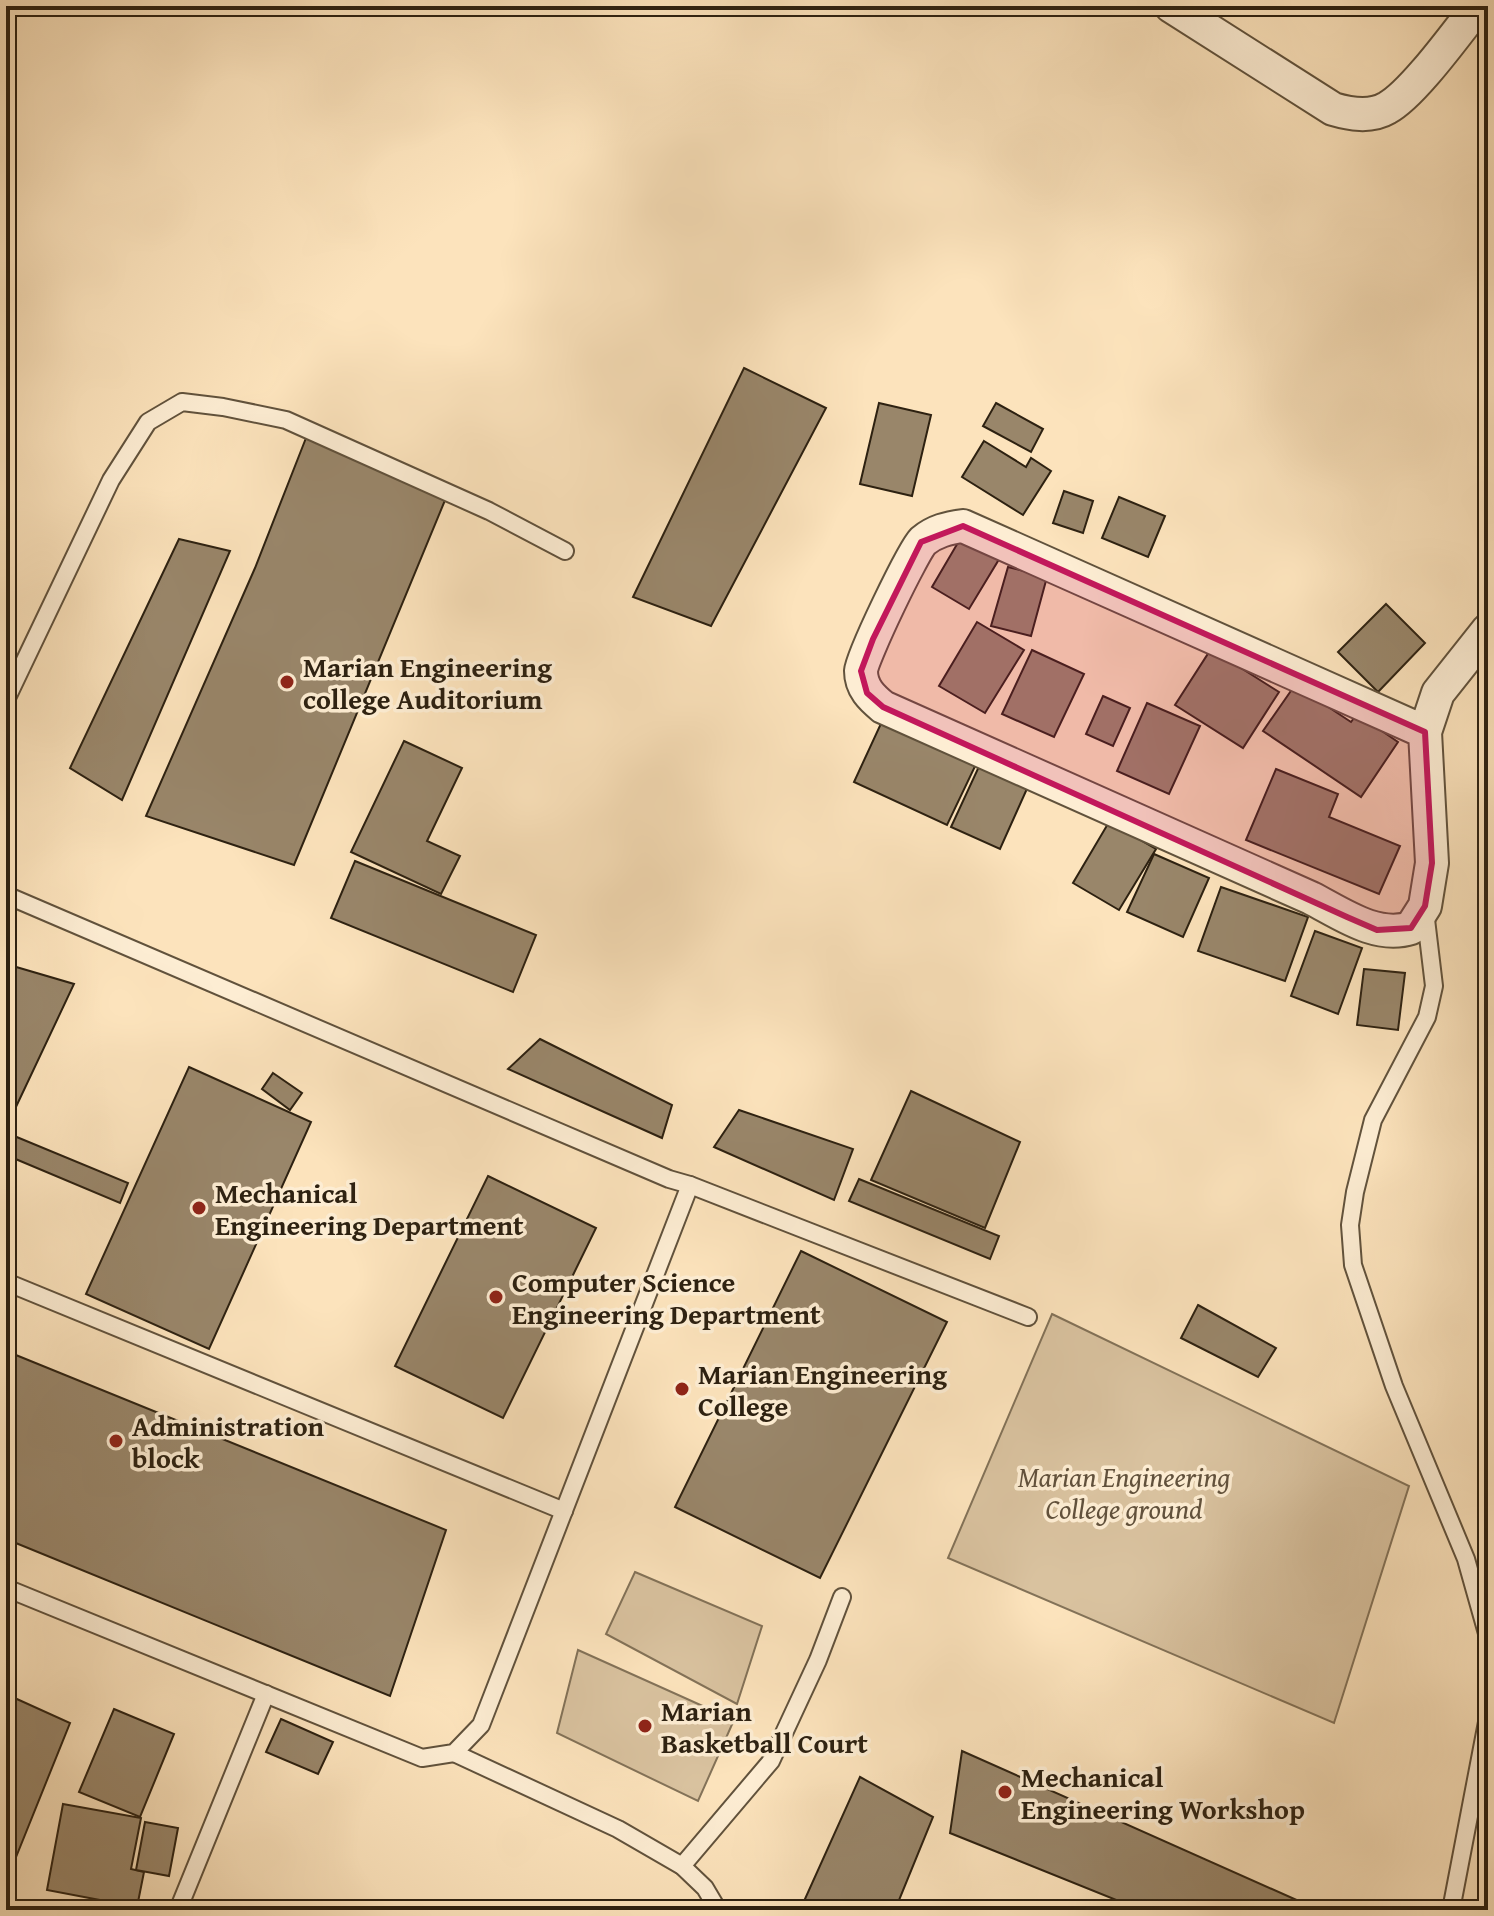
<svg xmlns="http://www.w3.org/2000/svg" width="1494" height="1916" font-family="'Gentium Book Plus',serif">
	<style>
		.green { fill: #d9c29f; stroke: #837258; stroke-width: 2 }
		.building { fill: #99866a; stroke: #2d2111; stroke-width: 2 }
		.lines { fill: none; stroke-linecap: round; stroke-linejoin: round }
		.lane-casing { stroke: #61523c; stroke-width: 20 }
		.street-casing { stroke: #61523c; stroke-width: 36 }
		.lane { stroke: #fdedd3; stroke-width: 16 }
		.street { stroke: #fdedd3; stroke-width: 32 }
		.marked { fill: #c2185b; fill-opacity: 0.2; stroke: #c2185b; stroke-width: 6; stroke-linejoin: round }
		.poi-dot { fill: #8f2418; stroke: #fdedd3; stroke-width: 3 }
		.labels { text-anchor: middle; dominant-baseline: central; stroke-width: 7; stroke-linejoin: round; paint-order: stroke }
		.poi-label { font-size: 28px; font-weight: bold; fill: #2d2111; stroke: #fdedd3; text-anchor: start }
		.park-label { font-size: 28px; font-style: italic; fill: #61513c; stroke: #fdedd3 }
	</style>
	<rect width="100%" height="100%" fill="#fce3bc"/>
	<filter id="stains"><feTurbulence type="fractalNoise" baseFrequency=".0025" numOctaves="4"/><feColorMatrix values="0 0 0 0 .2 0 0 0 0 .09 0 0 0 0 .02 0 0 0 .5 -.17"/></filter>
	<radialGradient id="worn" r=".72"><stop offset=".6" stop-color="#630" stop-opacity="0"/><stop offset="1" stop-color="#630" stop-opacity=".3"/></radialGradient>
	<g class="green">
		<path d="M1052,1314L1409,1486L1334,1723L948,1558Z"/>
		<path d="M635,1572L762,1626L737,1704L606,1634Z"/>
		<path d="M578,1650L734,1720L698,1801L557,1733Z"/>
	</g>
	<g class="building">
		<path d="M744,368L826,408L711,626L633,597Z"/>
		<path d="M879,403L931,415L912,496L860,484Z"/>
		<path d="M996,403L1043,429L1031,452L983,426Z"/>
		<path d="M306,438L358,461L448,493L294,865L146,816L255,568Z"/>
		<path d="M984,441L1026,467L1031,458L1051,471L1023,515L962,477Z"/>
		<path d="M1064,491L1093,501L1083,533L1053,523Z"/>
		<path d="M1119,497L1165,516L1148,557L1102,538Z"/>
		<path d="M963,534L1001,556L969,609L932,587Z"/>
		<path d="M179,539L230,551L122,800L70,768Z"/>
		<path d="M1008,567L1047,577L1031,636L991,626Z"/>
		<path d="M1386,604L1425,643L1378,692L1338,652Z"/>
		<path d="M977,622L1024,650L985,713L939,686Z"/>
		<path d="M1211,649L1279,692L1243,748L1175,705Z"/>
		<path d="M1032,650L1084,674L1054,737L1002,714Z"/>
		<path d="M1295,685L1351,722L1357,714L1398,742L1361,797L1263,731Z"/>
		<path d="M1103,696L1130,708L1113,746L1086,734Z"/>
		<path d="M1147,703L1200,726L1169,794L1117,771Z"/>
		<path d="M884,717L978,760L947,825L854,782Z"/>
		<path d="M404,741L462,768L427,841L460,856L441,894L351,852Z"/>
		<path d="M982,760L1030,782L1000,849L951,827Z"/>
		<path d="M1276,769L1338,794L1329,817L1400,846L1379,894L1246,840Z"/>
		<path d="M1109,822L1156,849L1119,910L1073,883Z"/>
		<path d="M1154,854L1209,878L1183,937L1127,912Z"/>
		<path d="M355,861L536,935L513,992L331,918Z"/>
		<path d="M1221,887L1308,917L1285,981L1198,951Z"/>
		<path d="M1315,931L1362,948L1338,1014L1291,996Z"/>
		<path d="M6,964L74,984L6,1128Z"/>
		<path d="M1364,969L1405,973L1398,1030L1357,1025Z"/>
		<path d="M540,1039L672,1105L662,1138L508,1069Z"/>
		<path d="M189,1067L311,1122L209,1349L86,1294Z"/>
		<path d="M273,1073L302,1093L290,1110L262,1089Z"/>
		<path d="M911,1091L1020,1142L985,1228L871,1180Z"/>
		<path d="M739,1110L853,1149L834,1200L714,1147Z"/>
		<path d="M7,1133L128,1183L120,1203L6,1155Z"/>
		<path d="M488,1176L596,1228L503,1418L395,1366Z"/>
		<path d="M859,1179L999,1236L990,1259L849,1201Z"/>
		<path d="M801,1251L947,1322L820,1578L675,1507Z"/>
		<path d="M1198,1305L1276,1348L1258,1377L1181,1338Z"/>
		<path d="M6,1351L446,1530L390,1696L6,1539Z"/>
		<path d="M8,1695L70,1723L6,1882V1700Z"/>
		<path d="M114,1709L174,1734L140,1817L79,1792Z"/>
		<path d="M281,1719L333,1742L318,1774L266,1752Z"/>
		<path d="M962,1751L1319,1910H1141L950,1833Z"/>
		<path d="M860,1777L933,1817L895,1910H800Z"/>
		<path d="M63,1804L141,1818L131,1869L144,1872L137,1907L47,1890Z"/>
		<path d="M145,1822L178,1828L169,1876L136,1870Z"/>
	</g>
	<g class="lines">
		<g class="lane-casing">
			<g id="lane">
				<path d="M6,700L111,480L148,422L182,402L223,407L286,420L489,511L565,551"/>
				<path d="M6,895L669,1179L690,1185L1028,1317"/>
				<path d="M1425,911L1434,986L1427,1017L1373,1120L1355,1192L1350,1225L1353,1265L1394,1386L1466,1559L1488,1637"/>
				<path d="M6,1282L564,1511"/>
				<path d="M6,1588L422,1758L454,1753L481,1725L690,1185"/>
				<path d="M454,1753L618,1829L682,1866L705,1888L718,1910"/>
				<path d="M682,1866L771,1761L818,1660L842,1597"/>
				<path d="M178,1910L266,1694"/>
				<path d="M1451,1910L1488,1717"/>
			</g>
		</g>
		<g class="street-casing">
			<g id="street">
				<path d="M1171,6L1333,109C1350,114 1370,118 1387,108C1413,94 1458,31 1478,6"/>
				<path d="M1425,732L963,526C948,528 935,531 923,541C913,551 862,657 861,671C861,688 872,698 883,707L1311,898C1342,914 1376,939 1411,928L1425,906L1432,863L1425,732L1438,693L1488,630"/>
			</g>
		</g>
		<use href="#lane" class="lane"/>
		<use href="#street" class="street"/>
	</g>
	<path class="marked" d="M963,526L1425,732L1432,863L1425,906L1411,928L1377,930L1347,917L883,707L867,693L861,671L873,639L921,542Z"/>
	<g class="poi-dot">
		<circle cx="287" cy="682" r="8"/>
		<circle cx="199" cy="1208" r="8"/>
		<circle cx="496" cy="1297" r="8"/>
		<circle cx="682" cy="1389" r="8"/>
		<circle cx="116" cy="1441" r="8"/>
		<circle cx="645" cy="1726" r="8"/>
		<circle cx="1005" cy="1792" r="8"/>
	</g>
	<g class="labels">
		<g class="poi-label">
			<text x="303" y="666">Marian Engineering<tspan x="303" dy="32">college Auditorium</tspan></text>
			<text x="215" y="1192">Mechanical<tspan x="215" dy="32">Engineering Department</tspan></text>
			<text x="512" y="1281">Computer Science<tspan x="512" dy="32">Engineering Department</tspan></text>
			<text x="698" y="1373">Marian Engineering<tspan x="698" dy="32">College</tspan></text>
			<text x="132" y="1425">Administration<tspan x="132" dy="32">block</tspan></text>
			<text x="661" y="1710">Marian<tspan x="661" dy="32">Basketball Court</tspan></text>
			<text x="1021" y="1776">Mechanical<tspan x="1021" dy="32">Engineering Workshop</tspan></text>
		</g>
		<g class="park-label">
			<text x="1124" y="1476">Marian Engineering<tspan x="1124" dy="32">College ground</tspan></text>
		</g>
	</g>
	<rect width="1494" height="1916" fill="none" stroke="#fce3bc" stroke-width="32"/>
	<rect x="8" y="8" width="1478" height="1900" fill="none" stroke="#2d2111" stroke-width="4"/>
	<rect x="16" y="16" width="1462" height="1884" fill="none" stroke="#2d2111" stroke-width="2"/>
	<rect width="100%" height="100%" filter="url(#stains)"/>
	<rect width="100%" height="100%" fill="url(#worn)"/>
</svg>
